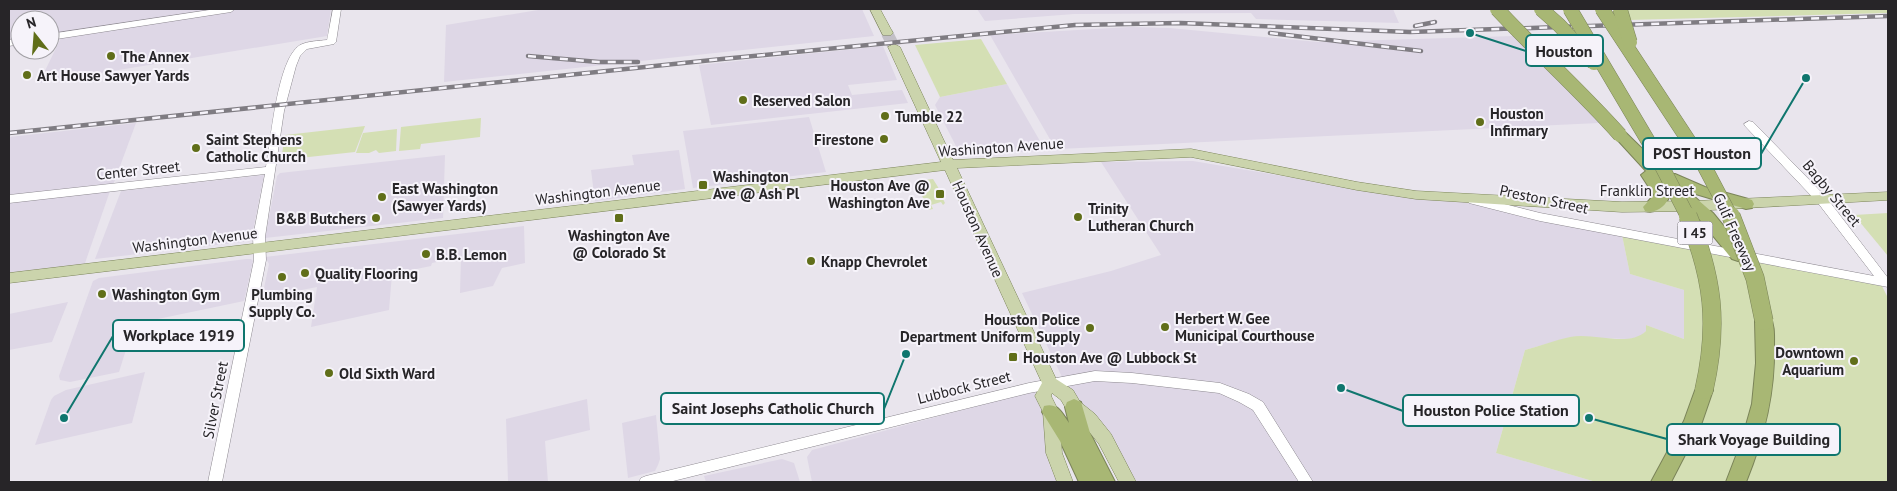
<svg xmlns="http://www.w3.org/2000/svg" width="1897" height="491" font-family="'PT Sans',sans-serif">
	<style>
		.built { fill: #ded7e6 }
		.green { fill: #d4dfb4 }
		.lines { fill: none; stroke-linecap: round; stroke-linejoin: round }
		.major-tunnel { stroke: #c2bfc6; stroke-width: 12; stroke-dasharray: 12 6; stroke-linecap: butt }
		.minor-casing { stroke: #8d8990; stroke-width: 1 }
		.major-casing { stroke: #7b8459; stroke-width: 1 }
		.highway-casing { stroke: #7b8459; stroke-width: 2 }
		.minor { fill: #fff; fill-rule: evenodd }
		.major { fill: #cbd4ac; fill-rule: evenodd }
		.highway { fill: #a8b774; fill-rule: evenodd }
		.rail-casing { stroke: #7f7c82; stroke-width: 4.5 }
		.rail { stroke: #f6f3fa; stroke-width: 2.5; stroke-dasharray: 8; stroke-linecap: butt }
		.highway-bridge-far1-casing { stroke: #7b8459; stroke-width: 15; stroke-linecap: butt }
		.highway-bridge-casing { stroke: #7b8459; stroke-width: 19; stroke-linecap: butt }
		.highway-bridge-far1 { stroke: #a8b774; stroke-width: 14 }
		.highway-bridge { stroke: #a8b774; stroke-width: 18 }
		.poi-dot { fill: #606e19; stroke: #f6f3fa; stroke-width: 2 }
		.labels { text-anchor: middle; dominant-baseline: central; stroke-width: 4; stroke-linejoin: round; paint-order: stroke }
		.shield { fill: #f6f3fa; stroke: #656367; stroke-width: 1 }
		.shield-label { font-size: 14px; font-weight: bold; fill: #272528 }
		.poi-label { font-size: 15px; font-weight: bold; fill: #272528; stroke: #f6f3fa; text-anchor: start }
		.street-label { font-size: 15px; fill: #272528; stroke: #f6f3fa }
		.leader { fill: none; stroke: #0f766e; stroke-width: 2 }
		.callout-dot { fill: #0f766e; stroke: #f6f3fa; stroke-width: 2 }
		.callout { fill: #f6f3fa; stroke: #0f766e; stroke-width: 2 }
		.callout-label { font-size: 16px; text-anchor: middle; font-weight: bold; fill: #272528 }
	</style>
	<rect width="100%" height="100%" fill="#e9e5ed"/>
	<g class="built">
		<path d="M9,9H331L327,36L39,83L60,40L50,41V20H20V45L9,47Z"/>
		<path d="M544,9H862L874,36L444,82L446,25Z"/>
		<path d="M977,9H1393L1399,23L1256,19L1251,13L1074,14L985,21Z"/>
		<path d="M1130,27L1170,28L1318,42L1514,36L1580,99L1599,123L1059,149L1055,148L990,35Z"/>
		<path d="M883,46L897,80L848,85L852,95L902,90L908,103L711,125L699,65Z"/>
		<path d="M1007,84L1044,148L1040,151L960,154L935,105L940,97Z"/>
		<path d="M809,117L826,172L693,188L683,131Z"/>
		<path d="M136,123L113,185L9,196V137Z"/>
		<path d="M679,150L685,189L595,201L591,170L634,165L632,155Z"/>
		<path d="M445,155L443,218L265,238L277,176L280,173Z"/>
		<path d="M1193,161L1413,198L1465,202L1622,235L1630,274L1684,290V339L1646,325V331L1640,337L1628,339L1571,337L1525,350L1496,453L1596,482H1137L1109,438L1077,402L1062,377L1022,293L1111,271L1161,255L1101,162Z"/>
		<path d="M264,175L251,241L95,259L121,191Z"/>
		<path d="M110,191L84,266L9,275V202Z"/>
		<path d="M524,226L525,263L502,268L493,286L460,293L461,257L432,263L431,266L392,274L389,310L311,327L317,287L262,298L269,264L265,257Z"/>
		<path d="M246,259H251L253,261L244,301L134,324L119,372L70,382L60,380L59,376L93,281L99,278Z"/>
		<path d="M68,302L52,342L9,350V314Z"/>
		<path d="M145,372L132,423L35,445L51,400L54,396L66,390Z"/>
		<path d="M1034,391L1045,414L1049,464L1057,482H812L807,457L812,450Z"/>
		<path d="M587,399L590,430L545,441L548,482H508L506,419Z"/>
		<path d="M656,415L660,459L658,465L655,471L628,478L622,423Z"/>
		<path d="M782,459L794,463L800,482H706L704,476Z"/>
	</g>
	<g class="green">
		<path d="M1625,9H1888V13L1628,20Z"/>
		<path d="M981,39L1007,84L940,97L915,45Z"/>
		<path d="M481,118L480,137L421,144L420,149L399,151L401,127Z"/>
		<path d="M365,126L355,152L281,160L285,135Z"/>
		<path d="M397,129L396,151L379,153L376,150L369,153H356L363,133Z"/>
		<path d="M933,179L941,192L938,193L940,197H942L945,203L943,205L941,202L931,205L933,209L928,210L916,181Z"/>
		<path d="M1888,213V256L1854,215Z"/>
		<path d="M1622,235L1881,284L1888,298V482H1596L1496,453L1525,350C1540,346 1555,340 1570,337C1594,332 1628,348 1646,331V325L1684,339V290L1630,274Z"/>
	</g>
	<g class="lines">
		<path class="major-tunnel" d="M887,33L894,47"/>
		<g class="minor-casing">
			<g id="minor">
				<path d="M216,9H235L231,12L50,40V34Z"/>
				<path d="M333,9H341L336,42L334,44L307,49L300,56L296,66L284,111L265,237L266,260L222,482H208L254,260L253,237L265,174L9,203V195L266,167C271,141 277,59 300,45C308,41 318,41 327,40Z"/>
				<path d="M20,38V44L9,46V40Z"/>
				<path d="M1749,121L1753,122L1826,197L1888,278V287L1540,221L1469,203L1468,200L1473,196L1540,213L1874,276L1818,203L1745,126L1744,124Z"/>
				<path d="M1095,371L1132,373L1220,383L1249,394L1263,402L1313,482H1299L1253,410L1239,402L1219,393L1132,383L1095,381L1029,393L669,482H639L641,478L646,476L1029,383Z"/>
			</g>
		</g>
		<g class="major-casing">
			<g id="major">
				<path d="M870,9H880L893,33L891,35H883Z"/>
				<path d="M894,44L900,47L953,160L1191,149L1357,182L1416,191L1622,202L1694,201L1888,192V200L1694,211L1622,212L1416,199L1357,190L1191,157L957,168L1056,379L1073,390L1080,402L1095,414L1111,434L1136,482H1119L1099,444L1083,424L1068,412L1061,400L1052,393L1051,396L1059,412L1062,453L1073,482H1057L1046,453L1043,412L1035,396L1042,383L945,170L9,283V273L941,162L888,47Z"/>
			</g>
		</g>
		<g class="highway-casing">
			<g id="highway">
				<path d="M1620,130L1625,132L1668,174H1675L1705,187L1752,200L1754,204L1752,208L1746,209L1689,192L1713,213L1744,251L1746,255L1744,259L1738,261L1732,259L1701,221L1666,189L1670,195C1666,206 1657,214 1645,211L1643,207L1654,195L1641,175L1646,171L1613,135L1615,132Z"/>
				<path d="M1764,314L1770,316C1775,325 1774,337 1774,347C1775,394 1764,438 1746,482H1726L1741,443L1752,404L1756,363L1755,321L1758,316Z"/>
				<path d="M1704,382L1711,385L1713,390L1702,422L1671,482H1651L1684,421L1697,385Z"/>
				<path d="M1074,399L1081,402L1090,433L1115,482H1079L1060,441L1042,412L1044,406C1058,402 1062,413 1069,423L1065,407L1067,402Z"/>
			</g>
		</g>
		<use href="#minor" class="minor"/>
		<use href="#major" class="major"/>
		<use href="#highway" class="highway"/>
		<g class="rail-casing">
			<g id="rail">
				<path d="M1415,26L1435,22"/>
				<path d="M1270,33L1421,51"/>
				<path d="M528,56L599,62H638"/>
				<path d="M9,133L722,59L1075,25L1180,23L1410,32L1888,16"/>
			</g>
		</g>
		<use href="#rail" class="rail"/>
		<g class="highway-bridge-far1-casing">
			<g id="highway-bridge-far1">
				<path d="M1497,9C1537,52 1581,91 1620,135"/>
				<path d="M1541,9L1559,25L1594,63"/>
				<path d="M1570,9L1654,151L1688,217"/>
				<path d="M1602,9L1700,158L1731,217"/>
				<path d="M1620,9L1630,42"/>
			</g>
		</g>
		<g class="highway-bridge-casing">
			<g id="highway-bridge">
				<path d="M1688,216C1713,278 1719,324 1704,390"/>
				<path d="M1731,216L1755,278L1764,321"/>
			</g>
		</g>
		<use href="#highway-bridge-far1" class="highway-bridge-far1"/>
		<use href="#highway-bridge" class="highway-bridge"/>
	</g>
	<g class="poi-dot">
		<circle cx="111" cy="56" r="5"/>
		<circle cx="27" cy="75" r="5"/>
		<circle cx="743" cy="100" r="5"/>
		<circle cx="885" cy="116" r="5"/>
		<circle cx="1480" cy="122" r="5"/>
		<circle cx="884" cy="139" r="5"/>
		<circle cx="196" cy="148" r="5"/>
		<rect x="698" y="180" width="10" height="10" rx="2.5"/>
		<rect x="935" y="189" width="10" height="10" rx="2.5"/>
		<circle cx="382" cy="197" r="5"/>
		<circle cx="1078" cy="217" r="5"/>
		<circle cx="376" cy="218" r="5"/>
		<rect x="614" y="213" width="10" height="10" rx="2.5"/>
		<circle cx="426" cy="254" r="5"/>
		<circle cx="811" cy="261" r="5"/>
		<circle cx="305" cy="273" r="5"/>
		<circle cx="282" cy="277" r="5"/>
		<circle cx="102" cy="294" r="5"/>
		<circle cx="1165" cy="327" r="5"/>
		<circle cx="1090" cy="328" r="5"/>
		<rect x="1008" y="352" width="10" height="10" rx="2.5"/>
		<circle cx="1854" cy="361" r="5"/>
		<circle cx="329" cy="373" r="5"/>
	</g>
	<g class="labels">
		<rect class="shield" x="1677.5" y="221.5" width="35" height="23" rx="4"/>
		<g class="shield-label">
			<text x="1695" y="233">I 45</text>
		</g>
		<g class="poi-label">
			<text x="121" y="56">The Annex</text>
			<text x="37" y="75">Art House Sawyer Yards</text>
			<text x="753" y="100">Reserved Salon</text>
			<text x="1490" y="113">Houston<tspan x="1490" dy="17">Infirmary</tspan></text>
			<text x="895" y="116">Tumble 22</text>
			<text x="206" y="139">Saint Stephens<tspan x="206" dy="17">Catholic Church</tspan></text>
			<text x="874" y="139" text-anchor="end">Firestone</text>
			<text x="713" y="176">Washington<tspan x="713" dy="17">Ave @ Ash Pl</tspan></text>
			<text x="930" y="185" text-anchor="end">Houston Ave @<tspan x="930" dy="17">Washington Ave</tspan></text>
			<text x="392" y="188">East Washington<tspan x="392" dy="17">(Sawyer Yards)</tspan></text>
			<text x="1088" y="208">Trinity<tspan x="1088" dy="17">Lutheran Church</tspan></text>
			<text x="366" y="218" text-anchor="end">B&amp;B Butchers</text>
			<text x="619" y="235" text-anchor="middle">Washington Ave<tspan x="619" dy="17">@ Colorado St</tspan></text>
			<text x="436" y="254">B.B. Lemon</text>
			<text x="821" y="261">Knapp Chevrolet</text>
			<text x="315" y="273">Quality Flooring</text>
			<text x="112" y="294">Washington Gym</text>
			<text x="282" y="294" text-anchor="middle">Plumbing<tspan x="282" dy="17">Supply Co.</tspan></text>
			<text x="1175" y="318">Herbert W. Gee<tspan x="1175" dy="17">Municipal Courthouse</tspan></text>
			<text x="1080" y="319" text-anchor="end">Houston Police<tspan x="1080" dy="17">Department Uniform Supply</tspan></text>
			<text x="1844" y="352" text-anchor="end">Downtown<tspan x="1844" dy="17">Aquarium</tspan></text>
			<text x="1023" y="357">Houston Ave @ Lubbock St</text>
			<text x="339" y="373">Old Sixth Ward</text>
		</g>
		<g class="street-label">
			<text transform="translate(1001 147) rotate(-4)">Washington Avenue</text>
			<text transform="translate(138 170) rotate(-6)">Center Street</text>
			<text x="1647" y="190">Franklin Street</text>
			<text transform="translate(598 192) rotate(-7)">Washington Avenue</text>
			<text transform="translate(1832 193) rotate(50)">Bagby Street</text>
			<text transform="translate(1544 199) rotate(12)">Preston Street</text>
			<text transform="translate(978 229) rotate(66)">Houston Avenue</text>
			<text transform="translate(1735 232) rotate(66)">Gulf Freeway</text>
			<text transform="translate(195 240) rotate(-7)">Washington Avenue</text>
			<text transform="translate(964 387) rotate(-14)">Lubbock Street</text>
			<text transform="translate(215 400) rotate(-79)">Silver Street</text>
		</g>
	</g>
	<path class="leader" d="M1470 33L1526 51M1806 78L1761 154M64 418L113 336M906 354L884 409M1341 388L1403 411M1589 418L1667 439"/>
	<g class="callout-dot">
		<circle cx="1470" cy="33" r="5"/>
		<circle cx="1806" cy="78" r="5"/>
		<circle cx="64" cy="418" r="5"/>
		<circle cx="906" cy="354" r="5"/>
		<circle cx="1341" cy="388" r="5"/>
		<circle cx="1589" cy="418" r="5"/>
	</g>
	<g class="callout">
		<rect x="1526" y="35" width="77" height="31" rx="5"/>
		<rect x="1643" y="138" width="118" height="31" rx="5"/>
		<rect x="113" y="320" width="131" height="31" rx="5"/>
		<rect x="661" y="393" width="223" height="31" rx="5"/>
		<rect x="1403" y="395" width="176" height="31" rx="5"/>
		<rect x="1667" y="424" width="173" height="31" rx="5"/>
	</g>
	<g class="callout-label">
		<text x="1564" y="57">Houston</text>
		<text x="1702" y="159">POST Houston</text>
		<text x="179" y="341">Workplace 1919</text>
		<text x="773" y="414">Saint Josephs Catholic Church</text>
		<text x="1491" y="416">Houston Police Station</text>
		<text x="1754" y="445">Shark Voyage Building</text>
	</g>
	<rect width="1897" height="491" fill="none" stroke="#272528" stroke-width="20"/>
	<g transform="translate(35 35) rotate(343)"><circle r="24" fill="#f6f3fa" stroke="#a3a1a6"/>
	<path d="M0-4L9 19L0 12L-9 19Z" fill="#606e19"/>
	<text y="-8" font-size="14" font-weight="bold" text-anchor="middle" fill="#272528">N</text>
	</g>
</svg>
